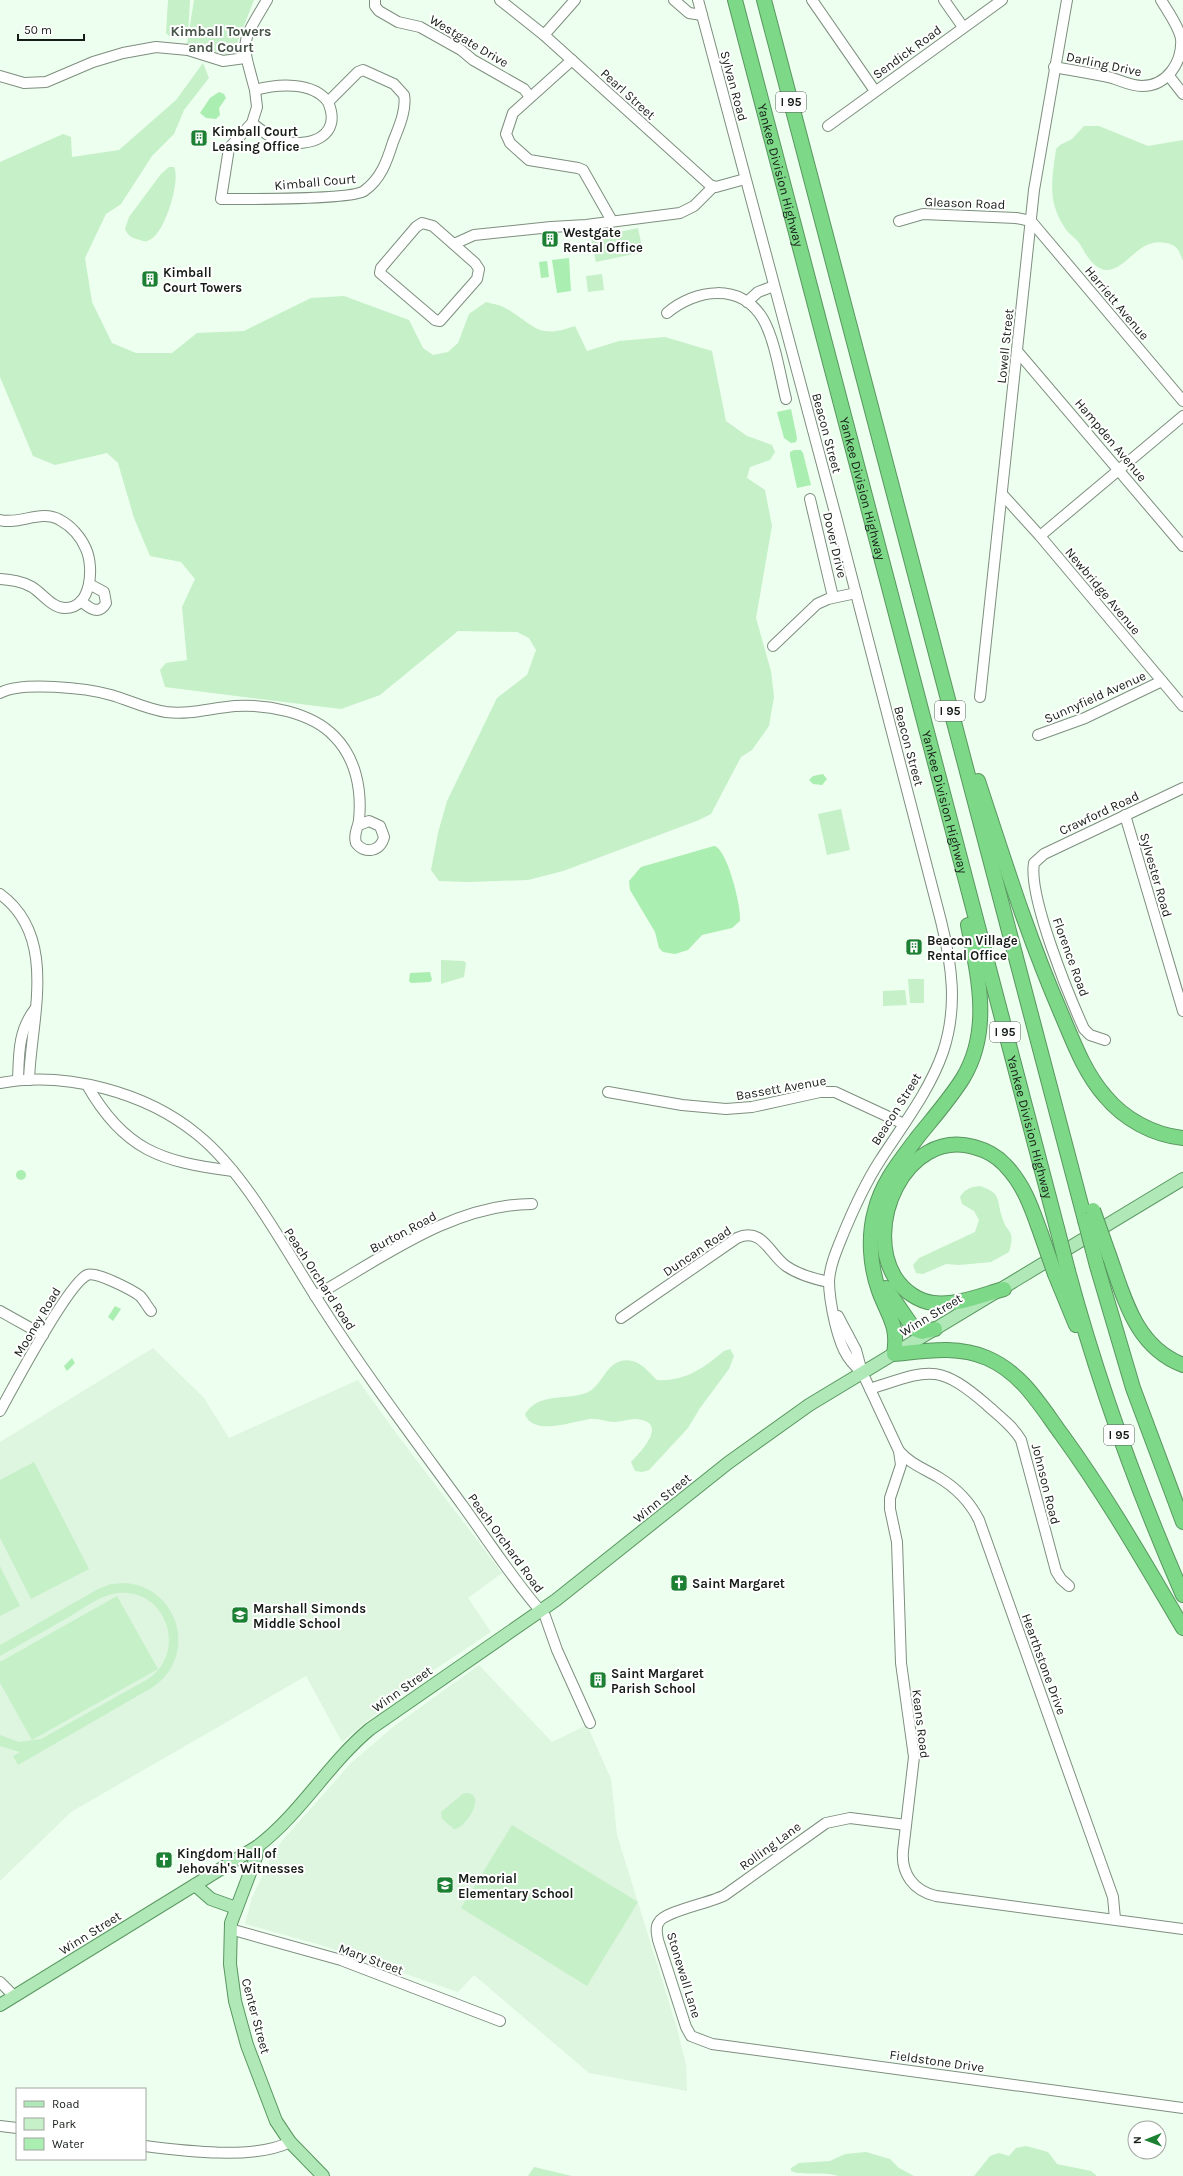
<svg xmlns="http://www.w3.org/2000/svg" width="1183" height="2176" font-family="Karla,sans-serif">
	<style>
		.built { fill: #def6e0 }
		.green { fill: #c5f0c8 }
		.water { fill: #abeeb1 }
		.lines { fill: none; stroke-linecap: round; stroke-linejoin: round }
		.minor-casing { stroke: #7e8e7f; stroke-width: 12 }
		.major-casing { stroke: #599760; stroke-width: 14 }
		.highway-casing { stroke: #599760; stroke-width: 16 }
		.minor { stroke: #fff; stroke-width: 10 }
		.major { stroke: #b1e8b8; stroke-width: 12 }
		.highway { stroke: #7dd888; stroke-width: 14 }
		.highway-bridge-casing { stroke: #599760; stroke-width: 16; stroke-linecap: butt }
		.highway-bridge { stroke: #7dd888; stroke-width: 14 }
		.labels { text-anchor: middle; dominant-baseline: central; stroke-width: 4; stroke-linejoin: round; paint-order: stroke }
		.shield { fill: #fff; stroke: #5c615d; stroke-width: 1 }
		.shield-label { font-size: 12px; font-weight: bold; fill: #161d17 }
		.street-label { font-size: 13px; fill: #161d17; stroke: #fff }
		.poi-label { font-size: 13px; font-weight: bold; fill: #161d17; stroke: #fff; text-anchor: start }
		.neighbourhood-label { font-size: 14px; font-weight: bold; fill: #465447; stroke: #fff }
	</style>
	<rect width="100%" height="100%" fill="#edffee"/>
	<g class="built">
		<path d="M153,1348L204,1398L229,1438L358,1380L396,1433L502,1573L468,1598L491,1632L431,1672L367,1721L342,1742L306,1676L71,1812L0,1881V1442Z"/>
		<path d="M479,1665L552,1742L587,1725L611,1779L617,1835L677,2028L686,2065L687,2091L589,2073L474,1975L458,1992L321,1945L245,1924L252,1898L271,1857L282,1841L351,1763L393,1727Z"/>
	</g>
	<g class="green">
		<path d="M168,0H190L188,35L185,37L169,36L166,33Z"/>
		<path d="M194,0H254L232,56L187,44Z"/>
		<path d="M203,63L209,78L184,110L174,134L152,156L121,204L106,214L85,258L92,302L112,343L136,353H172L197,333L244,331L311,298L344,296L409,320L423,348L433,355L448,352L458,343L469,314L486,302C493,304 501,305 507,309C537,327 537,339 575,326L587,351L619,341L665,337L712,351L726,421L747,436L772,445L775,452L770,460L750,467L747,478L765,490L772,526L756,618L771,671L774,697L769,726L752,750L741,757L711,814L699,820L563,871L528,880L468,882L439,881L431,870L438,833L447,801L497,698L527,675L536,650L529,638L517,632L458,631L380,695L341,709L165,687L160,670L166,663L187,660L182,607L195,579L181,562L150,556L134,518L118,463L107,453L55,465L33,456L0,377V162L63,134L71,137L72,157L119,150L176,100Z"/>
		<path d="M1084,126H1099L1148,146L1183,140V261C1179,251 1178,245 1166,243C1138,237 1128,269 1107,270C1095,270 1086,255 1081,246C1078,239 1069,235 1065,228C1047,201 1052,180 1056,149L1060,145L1072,139Z"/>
		<path d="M169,167H174C181,180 165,232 151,239C146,243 142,241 137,239C131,238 127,234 125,229L129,217L161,174Z"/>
		<path d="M638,228L643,252L596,262L591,238Z"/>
		<path d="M602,274L604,290L588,292L586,276Z"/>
		<path d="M841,809L850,850L827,855L818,814Z"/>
		<path d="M441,960L464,961L466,963L464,977L441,984Z"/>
		<path d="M908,979H924V1003H910Z"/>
		<path d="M905,990L907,1005L883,1006V991Z"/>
		<path d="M980,1186C1002,1194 996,1198 1002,1217C1007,1235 1016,1228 1009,1252L991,1262L959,1265L946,1264L923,1274L916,1273L913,1265L919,1258L975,1232L979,1220L974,1211L962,1204L960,1197C965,1189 970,1187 980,1186Z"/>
		<path d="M730,1349L734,1356L729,1369L700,1408L688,1428L649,1470L642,1472L635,1471L631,1462C642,1451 670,1421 635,1419C628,1419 621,1422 614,1422C606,1422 598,1418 590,1419C574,1421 533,1437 525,1414C540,1392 563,1401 586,1393C602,1387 604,1366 621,1361C637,1357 647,1370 657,1380C684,1382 704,1368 724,1351Z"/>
		<path d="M34,1462L89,1569L31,1599L0,1538V1480Z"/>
		<path d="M0,1566L20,1606L0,1616Z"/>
		<path d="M126,1583C180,1588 198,1657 153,1687L18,1765L13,1756L20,1752L0,1746V1735L19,1742L41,1739L148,1679C188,1653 167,1588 118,1593C101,1595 84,1608 69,1617C46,1630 23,1643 0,1656V1645L98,1589L111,1584Z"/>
		<path d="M117,1596L158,1669L32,1740L0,1683V1662Z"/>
		<path d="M464,1793C489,1791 466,1829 454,1829L442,1819L441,1812Z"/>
		<path d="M512,1825L638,1902L587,1986L461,1908Z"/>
		<path d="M1026,2146L1048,2152L1057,2164L1091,2171L1097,2176H974L990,2156L999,2153L1009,2156L1016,2148Z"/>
		<path d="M866,2152L890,2159L899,2168L914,2176H838C823,2171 803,2176 791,2171V2168L799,2163L830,2161L845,2154Z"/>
		<path d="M534,2167L572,2176H528Z"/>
	</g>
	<g class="water">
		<path d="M219,92L224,94L226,98L219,108L220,115L216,119L206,118L200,113L210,98Z"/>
		<path d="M569,258L571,291L557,293L552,260Z"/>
		<path d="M547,261L549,277L541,278L539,262Z"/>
		<path d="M791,409L797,438L796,442L791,443L784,438L777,412Z"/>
		<path d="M794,450H801L803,453L811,485L797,488L790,456V452Z"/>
		<path d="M823,774L827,779L822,785L813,784L809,780L813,776Z"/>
		<path d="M714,846C727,848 742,908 740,921L732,928L702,935L688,950L675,954L663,952L659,948L655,932L630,890L629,881L641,867Z"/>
		<path d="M430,972L432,980L430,982L411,983L409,981L410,973Z"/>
		<circle cx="21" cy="1175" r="5"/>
		<path d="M115,1306L121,1309L113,1321L108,1317Z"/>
		<path d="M72,1358L75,1363L67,1371L64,1366Z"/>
	</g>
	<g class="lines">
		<g class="minor-casing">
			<g id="minor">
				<path d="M375,0V6L379,11L398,22L420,27L461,50L473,60L524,89L530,97"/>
				<path d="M500,0L544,35L710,185L716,187L745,179"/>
				<path d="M674,0L689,13L702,15"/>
				<path d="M698,0L838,524L941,921C952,965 958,1007 943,1052C929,1092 902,1126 879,1162C865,1184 854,1208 844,1232C838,1247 830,1264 829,1281C829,1295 832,1310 835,1323C840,1343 845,1359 862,1372"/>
				<path d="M812,0L875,91"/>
				<path d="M944,0L963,27"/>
				<path d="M544,35L575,0"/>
				<path d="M572,60L513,113L506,134L510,143L529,160L578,168L583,170L612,221"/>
				<path d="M1054,67C1074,71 1093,73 1112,78C1122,81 1131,86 1142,86C1167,86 1183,62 1181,38C1178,25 1168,12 1161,0"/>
				<path d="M0,76L24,83L46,82L93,62L123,53L156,47L188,50L223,61L245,58"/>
				<path d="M1169,76L1183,94"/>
				<path d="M255,90C241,38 240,46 267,0"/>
				<path d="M252,123L229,148L221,199C244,199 351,200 364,191C381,179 387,161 393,142C398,129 407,110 404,95L394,84L363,70L358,72L328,102C343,137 309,148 281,141C270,138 261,130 252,123L257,107L255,90C277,84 313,81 328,102"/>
				<path d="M828,126L1002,0"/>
				<path d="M899,221L923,214L1016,218L1031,221"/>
				<path d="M1031,221L1183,401"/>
				<path d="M422,223L433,226L475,263L479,269L477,279L440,321L435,320L380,273L381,268L416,227Z"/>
				<path d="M454,244L474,235L551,227L586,225L680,213L694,206L713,187"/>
				<path d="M747,302L758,292L774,286"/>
				<path d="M667,313C695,289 741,282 763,319C775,340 780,375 786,399"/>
				<path d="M1017,351L1183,546"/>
				<path d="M1002,494L1040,536L1183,706"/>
				<path d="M810,499L833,597"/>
				<path d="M0,520C20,525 41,509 60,520C71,526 81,537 86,549C94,567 92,608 65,608C52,608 42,593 32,587C22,581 11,580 0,579"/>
				<path d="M1040,536L1183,416"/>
				<path d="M81,601C89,608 99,616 106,603L104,592L89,584"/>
				<path d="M773,646L817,604L828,599L856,593"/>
				<path d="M0,693C21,681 87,688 111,695C129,700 146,709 166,712C190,715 211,708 235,706C266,704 311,712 334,736C356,758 362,790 359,820C358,829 353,833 356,843C365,855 381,851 384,837L380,826L369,821L359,825"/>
				<path d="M980,697L1034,190L1067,0"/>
				<path d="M1038,735L1085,718L1162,681"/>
				<path d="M1125,815L1183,1011"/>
				<path d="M0,894C59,937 31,1019 29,1080"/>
				<path d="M1105,1040L1090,1035L1084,1029C1069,996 1028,896 1034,863L1044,854L1183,788"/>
				<path d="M18,1080C19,1054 18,1031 35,1009"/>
				<path d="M0,1083C66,1071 146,1092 198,1135C247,1175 286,1251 321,1305C365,1374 415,1440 463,1506C490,1543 515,1583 545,1616L557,1650L590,1723"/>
				<path d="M87,1085C124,1150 161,1162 233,1171"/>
				<path d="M608,1092L682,1105L726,1109L752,1107L820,1092H835L904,1124"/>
				<path d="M315,1296C382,1258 453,1204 532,1204"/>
				<path d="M0,1311L43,1335"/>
				<path d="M838,1316L856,1350L862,1372L899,1451L901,1465L890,1498V1509L897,1542L901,1663L914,1757L903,1851C901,1874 914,1891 936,1896L1183,1929"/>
				<path d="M621,1318L737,1238C762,1226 770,1255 786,1266C799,1275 814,1279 829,1282"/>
				<path d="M870,1389C929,1370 937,1362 987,1405C999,1416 1013,1426 1021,1440L1056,1571L1061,1579L1069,1586"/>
				<path d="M0,1411C13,1387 68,1284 87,1275C96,1271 132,1290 140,1296C144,1300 147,1306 151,1311"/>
				<path d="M899,1451C910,1464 925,1469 938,1477C955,1487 970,1502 979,1520L1113,1897L1115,1919"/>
				<path d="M906,1825L850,1818L826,1823L725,1895C711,1903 665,1911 659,1922C655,1927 657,1934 658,1940L686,2027L691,2036L712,2044L1183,2108"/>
				<path d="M230,1929L341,1960L500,2021"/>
				<path d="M0,1982L14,1996"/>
				<path d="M0,2126L17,2128"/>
				<path d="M145,2146C184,2151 255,2160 290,2142"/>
			</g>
		</g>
		<g class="major-casing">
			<g id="major">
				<path d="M258,1846L256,1857L231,1923L230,1964L235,2001L247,2045L276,2121L290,2142L323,2176"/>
				<path d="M195,1885L211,1899L236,1908"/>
				<path d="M0,2005L258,1846C301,1813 328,1764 370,1729L556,1600L728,1463L809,1405L1183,1179"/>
			</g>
		</g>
		<g class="highway-casing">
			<g id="highway">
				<path id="s1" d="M735,0L1057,1228"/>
				<path d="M764,0L1085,1220"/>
				<path d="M978,781C1004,860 1028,937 1061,1013C1073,1041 1084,1072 1105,1096C1124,1119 1153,1135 1183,1138"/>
				<path d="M968,925C978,975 992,1030 963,1078C950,1099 933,1118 917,1138C900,1161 882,1182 875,1211C868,1236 870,1266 879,1291C888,1316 899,1325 894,1354C925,1351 957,1345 987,1358C1022,1373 1040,1405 1062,1435C1107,1497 1144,1562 1183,1628"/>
				<path d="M1110,1258C1125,1300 1136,1347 1183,1365"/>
				<path d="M1097,1266L1133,1388L1183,1522"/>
				<path d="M1068,1271C1098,1382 1137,1490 1183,1595"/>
				<path d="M1055,1274L1076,1325"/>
				<path d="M886,1288L914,1329L922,1332L935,1329"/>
				<path d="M1004,1289C982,1295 956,1306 933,1303C918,1301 904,1291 896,1279C862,1228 905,1128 974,1147C985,1150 997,1156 1005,1165C1024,1184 1032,1209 1041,1234"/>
			</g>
		</g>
		<use href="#minor" class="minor"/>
		<use href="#major" class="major"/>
		<use href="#highway" class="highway"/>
		<g class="highway-bridge-casing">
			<g id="highway-bridge">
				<path d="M1093,1210L1110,1258"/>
				<path d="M1085,1220L1097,1266"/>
				<path d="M1057,1228L1068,1271"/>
				<path d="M1041,1234L1055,1274"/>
			</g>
		</g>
		<use href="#highway-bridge" class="highway-bridge"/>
	</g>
	<defs>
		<g id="building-square" transform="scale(0.9)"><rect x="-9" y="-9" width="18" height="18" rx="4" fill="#1c8033" stroke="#fff"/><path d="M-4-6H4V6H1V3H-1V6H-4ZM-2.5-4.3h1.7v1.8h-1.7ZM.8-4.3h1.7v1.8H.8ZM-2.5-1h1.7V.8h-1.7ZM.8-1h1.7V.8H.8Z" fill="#fff"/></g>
		<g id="church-square" transform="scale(0.9)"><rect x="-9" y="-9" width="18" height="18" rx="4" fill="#1c8033" stroke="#fff"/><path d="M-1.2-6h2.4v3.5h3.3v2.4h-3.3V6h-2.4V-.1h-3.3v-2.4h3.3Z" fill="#fff"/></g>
		<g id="school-square" transform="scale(0.9)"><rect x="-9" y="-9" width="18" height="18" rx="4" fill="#1c8033" stroke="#fff"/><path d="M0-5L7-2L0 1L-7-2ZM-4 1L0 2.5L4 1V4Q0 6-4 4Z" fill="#fff"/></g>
	</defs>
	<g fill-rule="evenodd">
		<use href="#building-square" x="199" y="138"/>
		<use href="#building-square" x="550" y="239"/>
		<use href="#building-square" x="150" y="279"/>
		<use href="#building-square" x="914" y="947"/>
		<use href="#church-square" x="679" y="1583"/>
		<use href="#school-square" x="240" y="1615"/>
		<use href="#building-square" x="598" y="1680"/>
		<use href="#church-square" x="164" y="1860"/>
		<use href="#school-square" x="445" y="1885"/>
	</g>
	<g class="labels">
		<g class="shield">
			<rect x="776" y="92" width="30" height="20" rx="3"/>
			<rect x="935" y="701" width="30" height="20" rx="3"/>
			<rect x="990" y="1022" width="30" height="20" rx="3"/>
			<rect x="1104" y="1425" width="30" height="20" rx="3"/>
		</g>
		<g class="shield-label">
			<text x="791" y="102">I 95</text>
			<text x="950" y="711">I 95</text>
			<text x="1005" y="1032">I 95</text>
			<text x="1119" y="1435">I 95</text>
		</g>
		<g class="street-label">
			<text transform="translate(469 41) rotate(31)">Westgate Drive</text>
			<text transform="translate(907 52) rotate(-36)">Sendick Road</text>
			<text transform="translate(1104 64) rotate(12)">Darling Drive</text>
			<text transform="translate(734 86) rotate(75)">Sylvan Road</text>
			<text transform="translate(628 94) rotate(42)">Pearl Street</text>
			<text stroke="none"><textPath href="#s1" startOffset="181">Yankee Division Highway</textPath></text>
			<text transform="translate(315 182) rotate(-5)">Kimball Court</text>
			<text transform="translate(965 203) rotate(2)">Gleason Road</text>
			<text transform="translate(1117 303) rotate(50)">Harriett Avenue</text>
			<text transform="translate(1005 346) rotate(-84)">Lowell Street</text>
			<text transform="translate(827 433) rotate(75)">Beacon Street</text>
			<text transform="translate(1111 440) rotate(50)">Hampden Avenue</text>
			<text stroke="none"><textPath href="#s1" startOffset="505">Yankee Division Highway</textPath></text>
			<text transform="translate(835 545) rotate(77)">Dover Drive</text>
			<text transform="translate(1103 591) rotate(50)">Newbridge Avenue</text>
			<text transform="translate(1095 697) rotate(-24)">Sunnyfield Avenue</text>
			<text transform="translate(909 746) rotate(75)">Beacon Street</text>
			<text stroke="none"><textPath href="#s1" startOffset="829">Yankee Division Highway</textPath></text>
			<text transform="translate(1099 813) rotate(-25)">Crawford Road</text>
			<text transform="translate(1156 875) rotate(74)">Sylvester Road</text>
			<text transform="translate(1071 957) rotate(70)">Florence Road</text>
			<text transform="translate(781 1088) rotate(-10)">Bassett Avenue</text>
			<text transform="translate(896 1109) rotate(-58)">Beacon Street</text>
			<text stroke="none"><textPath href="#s1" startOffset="1165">Yankee Division Highway</textPath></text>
			<text transform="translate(403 1232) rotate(-28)">Burton Road</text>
			<text transform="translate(697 1251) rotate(-34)">Duncan Road</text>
			<text transform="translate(320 1279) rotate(57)">Peach Orchard Road</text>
			<text transform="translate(931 1315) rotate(-31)">Winn Street</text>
			<text transform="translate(37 1322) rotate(-59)">Mooney Road</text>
			<text transform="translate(1046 1484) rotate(76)">Johnson Road</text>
			<text transform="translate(662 1498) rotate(-39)">Winn Street</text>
			<text transform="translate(506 1543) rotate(54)">Peach Orchard Road</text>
			<text transform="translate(1044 1664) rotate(70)">Hearthstone Drive</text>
			<text transform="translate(402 1689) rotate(-35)">Winn Street</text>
			<text transform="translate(921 1724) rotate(83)">Keans Road</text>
			<text transform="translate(770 1846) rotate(-36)">Rolling Lane</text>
			<text transform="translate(90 1933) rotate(-32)">Winn Street</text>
			<text transform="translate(371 1959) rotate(20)">Mary Street</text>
			<text transform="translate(684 1975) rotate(73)">Stonewall Lane</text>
			<text transform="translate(256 2016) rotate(75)">Center Street</text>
			<text transform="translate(937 2061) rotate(8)">Fieldstone Drive</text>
		</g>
		<g class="poi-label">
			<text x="212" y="131">Kimball Court<tspan x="212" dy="15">Leasing Office</tspan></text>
			<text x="563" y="232">Westgate<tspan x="563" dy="15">Rental Office</tspan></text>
			<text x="163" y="272">Kimball<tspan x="163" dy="15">Court Towers</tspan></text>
			<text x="927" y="940">Beacon Village<tspan x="927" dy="15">Rental Office</tspan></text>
			<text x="692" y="1583">Saint Margaret</text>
			<text x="253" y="1608">Marshall Simonds<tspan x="253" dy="15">Middle School</tspan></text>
			<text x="611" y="1673">Saint Margaret<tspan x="611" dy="15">Parish School</tspan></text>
			<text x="177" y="1853">Kingdom Hall of<tspan x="177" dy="15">Jehovah's Witnesses</tspan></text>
			<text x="458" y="1878">Memorial<tspan x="458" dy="15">Elementary School</tspan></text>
		</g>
		<g class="neighbourhood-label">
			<text x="221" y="31">Kimball Towers<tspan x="221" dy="16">and Court</tspan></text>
		</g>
	</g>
	<rect x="16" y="2088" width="130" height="72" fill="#ffffff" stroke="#a2a5a2"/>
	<rect x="24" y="2101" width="20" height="6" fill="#b1e8b8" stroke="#a2a5a2"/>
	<text x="52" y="2108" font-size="12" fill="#161d17">Road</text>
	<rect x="24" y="2118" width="20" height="12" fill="#c5f0c8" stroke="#a2a5a2"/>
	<text x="52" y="2128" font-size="12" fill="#161d17">Park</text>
	<rect x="24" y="2138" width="20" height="12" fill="#abeeb1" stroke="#a2a5a2"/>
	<text x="52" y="2148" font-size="12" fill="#161d17">Water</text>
	<g transform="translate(1147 2140) rotate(269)"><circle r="19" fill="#ffffff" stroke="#a2a5a2"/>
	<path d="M0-3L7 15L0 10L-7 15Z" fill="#1c8033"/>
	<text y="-6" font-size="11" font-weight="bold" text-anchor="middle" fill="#161d17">N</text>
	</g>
	<path d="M18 34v6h66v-6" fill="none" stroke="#161d17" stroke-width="2"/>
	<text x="24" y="34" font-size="12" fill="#161d17" stroke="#ffffff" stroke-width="3" paint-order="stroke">50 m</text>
</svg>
